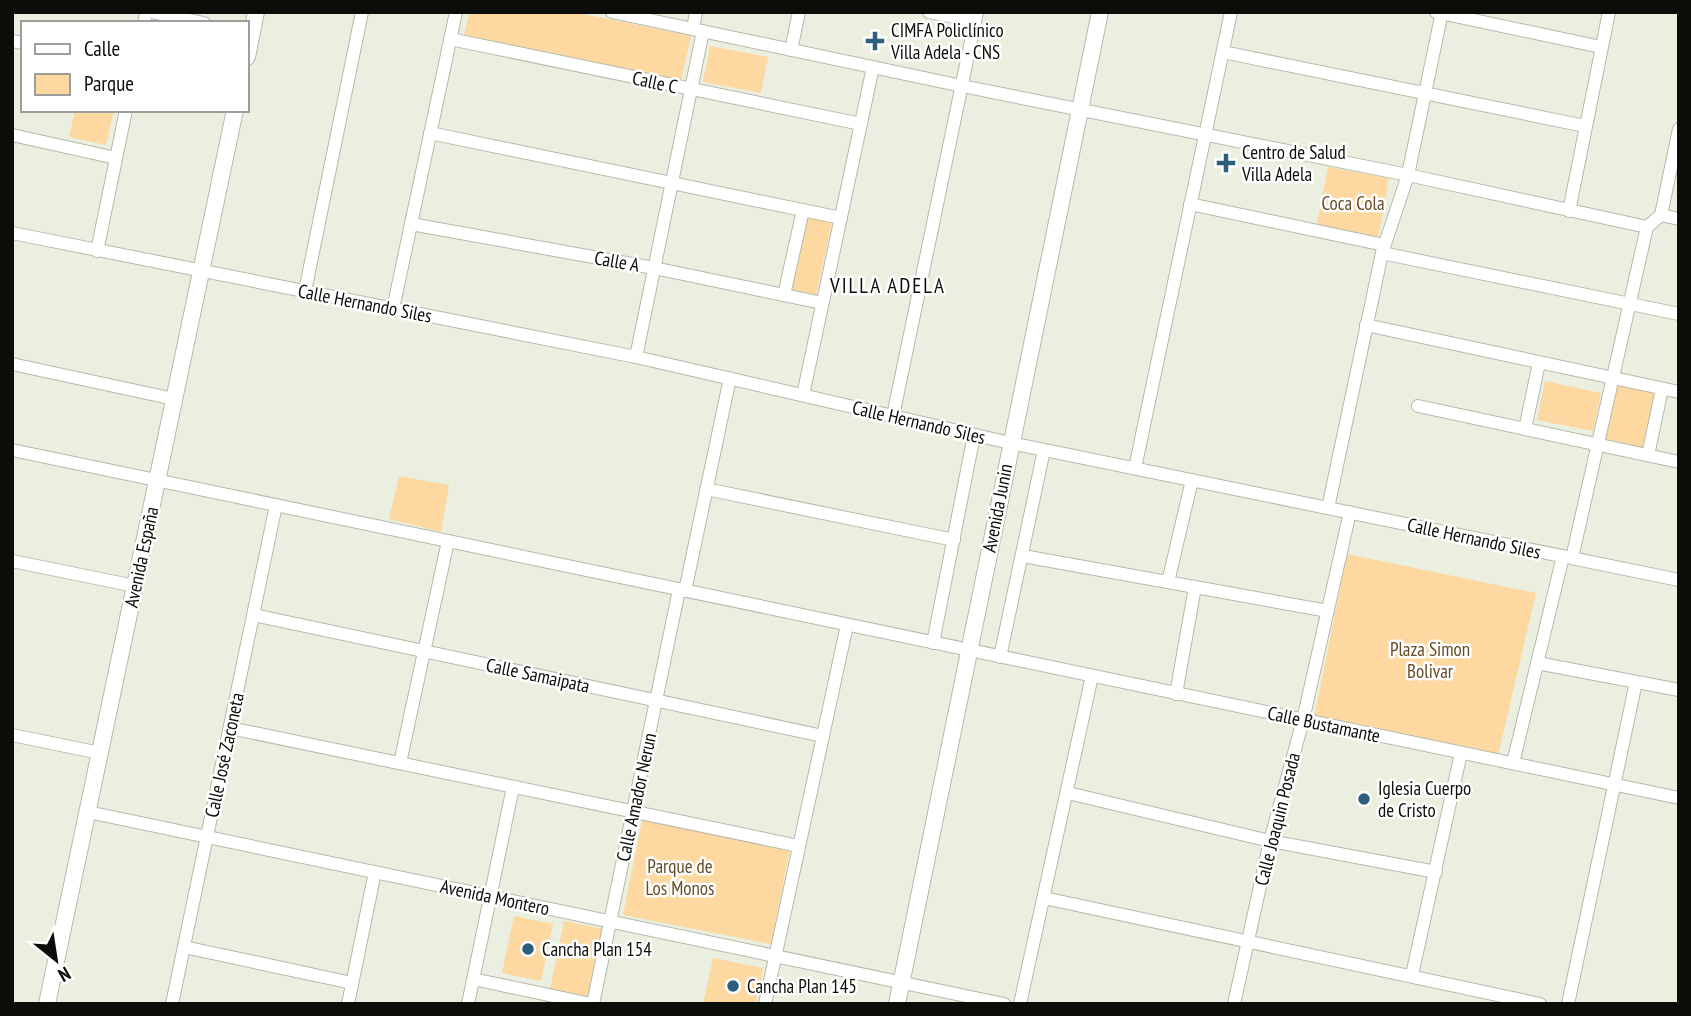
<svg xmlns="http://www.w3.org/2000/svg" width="1691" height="1016" font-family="'PT Sans Narrow',sans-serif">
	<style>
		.green { fill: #fdd8a0 }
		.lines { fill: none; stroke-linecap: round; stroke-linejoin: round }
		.minor-casing { stroke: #b5baac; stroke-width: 14 }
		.tertiary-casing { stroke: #b5baac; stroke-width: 18 }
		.minor { stroke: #fff; stroke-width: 12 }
		.tertiary { stroke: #fff; stroke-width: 16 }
		.poi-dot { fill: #2b5f7b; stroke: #fff; stroke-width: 2.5 }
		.labels { text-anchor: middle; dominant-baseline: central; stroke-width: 5; stroke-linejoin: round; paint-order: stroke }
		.poi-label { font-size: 19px; fill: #0b0d08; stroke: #fff; text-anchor: start }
		.street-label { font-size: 19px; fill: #0b0d08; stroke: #fff }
		.park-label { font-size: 19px; fill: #644c26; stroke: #fff }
		.neighbourhood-label { font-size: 21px; letter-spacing: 2px; fill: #0b0d08; stroke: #fff }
	</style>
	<rect width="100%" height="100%" fill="#eaefe0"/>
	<g class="green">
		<path d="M469,12H574L691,36L681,81L464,36Z"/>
		<path d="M710,46L768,57L761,93L703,82Z"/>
		<path d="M75,110H114L106,145L69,137Z"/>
		<path d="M1328,167L1389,178L1378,239L1316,228Z"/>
		<path d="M806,216L832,222L816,295L791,290Z"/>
		<path d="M1545,381L1601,393L1593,431L1537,420Z"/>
		<path d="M1615,382L1659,391L1646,452L1601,442Z"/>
		<path d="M399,476L449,485L441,532L389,519Z"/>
		<path d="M1347,554L1536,593L1496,764L1313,723Z"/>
		<path d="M642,820L790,849L771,944L623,915Z"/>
		<path d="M514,916L553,924L541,981L502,973Z"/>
		<path d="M564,921L604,929L590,997L550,989Z"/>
		<path d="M713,958L763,968L756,1004H703Z"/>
	</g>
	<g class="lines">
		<g class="minor-casing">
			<g id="minor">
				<path d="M151,12L204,23"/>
				<path d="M612,12L962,86L1408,175L1647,227"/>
				<path d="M929,12L975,21"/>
				<path d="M1436,12L1601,47"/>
				<path d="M144,23L146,12"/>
				<path d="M693,29L696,12"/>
				<path d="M450,39L861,124"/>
				<path d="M12,41L23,43"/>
				<path d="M791,50L799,12"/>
				<path d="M1223,52L1585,126"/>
				<path d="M430,133L841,218"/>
				<path d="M12,135L116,158"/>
				<path d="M1190,204L1384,245"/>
				<path d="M1569,211L1609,12"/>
				<path d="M1661,215L1679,219"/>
				<path d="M411,224L654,268L822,303"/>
				<path d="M1647,227L1661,215L1679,129"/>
				<path d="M12,233L636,357L1010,443L1679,580"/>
				<path d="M97,251L126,110"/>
				<path d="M1382,253L1679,314"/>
				<path d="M305,291L362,12"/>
				<path d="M784,295L803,210"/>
				<path d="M393,309L456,12"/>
				<path d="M1366,325L1679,392"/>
				<path d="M636,357L703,31"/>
				<path d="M12,364L174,399"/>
				<path d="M803,395L873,67"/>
				<path d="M1418,406L1679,462"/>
				<path d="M893,416L977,12"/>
				<path d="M1525,429L1539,363"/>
				<path d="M12,450L1679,798"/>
				<path d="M1648,455L1662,389"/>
				<path d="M1135,468L1231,12"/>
				<path d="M706,489L954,540"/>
				<path d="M1328,508L1382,253L1408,175L1442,12"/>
				<path d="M1023,556L1328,611"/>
				<path d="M1572,558L1647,227"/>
				<path d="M12,561L135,586"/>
				<path d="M1168,582L1192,480"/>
				<path d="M685,591L730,378"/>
				<path d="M254,615L823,736"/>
				<path d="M933,643L974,435"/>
				<path d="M1000,657L1044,450"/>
				<path d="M1537,663L1679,690"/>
				<path d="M1176,694L1195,587"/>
				<path d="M230,728L799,846"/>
				<path d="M12,735L100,753"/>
				<path d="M400,763L448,541"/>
				<path d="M1513,763L1563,556"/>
				<path d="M1068,793L1270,841L1436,872"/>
				<path d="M88,812L1004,1004"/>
				<path d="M1044,898L1540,1004"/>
				<path d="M184,947L352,983"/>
				<path d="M1412,975L1461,753"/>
				<path d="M473,979L591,1004"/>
				<path d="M172,1004L276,505"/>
				<path d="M348,1004L375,872"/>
				<path d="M468,1004L513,787"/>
				<path d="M593,1004L679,590"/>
				<path d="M765,1004L847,625"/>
				<path d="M1020,1004L1092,676"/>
				<path d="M1234,1004L1270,841L1303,720L1350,512"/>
				<path d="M1568,1004L1636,682"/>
			</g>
		</g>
		<g class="tertiary-casing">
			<g id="tertiary">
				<path d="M247,57L256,12"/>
				<path d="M47,1004L235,110"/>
				<path d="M897,1004L1100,12"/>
			</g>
		</g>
		<use href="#minor" class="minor"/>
		<use href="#tertiary" class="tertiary"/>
	</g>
	<g class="poi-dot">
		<path d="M871.5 30.5h7v7h7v7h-7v7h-7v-7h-7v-7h7z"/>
		<path d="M1222.5 152.5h7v7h7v7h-7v7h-7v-7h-7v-7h7z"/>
		<circle cx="1364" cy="799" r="7"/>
		<circle cx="528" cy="949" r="7"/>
		<circle cx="733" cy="986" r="7"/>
	</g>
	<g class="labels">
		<g class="poi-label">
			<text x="891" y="30">CIMFA Policlínico<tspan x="891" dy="22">Villa Adela - CNS</tspan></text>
			<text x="1242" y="152">Centro de Salud<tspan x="1242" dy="22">Villa Adela</tspan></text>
			<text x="1378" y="788">Iglesia Cuerpo<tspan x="1378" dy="22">de Cristo</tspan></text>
			<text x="542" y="949">Cancha Plan 154</text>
			<text x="747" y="986">Cancha Plan 145</text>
		</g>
		<g class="street-label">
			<text transform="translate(655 82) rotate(12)">Calle C</text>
			<text transform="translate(617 261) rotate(10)">Calle A</text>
			<text transform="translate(365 303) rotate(11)">Calle Hernando Siles</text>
			<text transform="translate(919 422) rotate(13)">Calle Hernando Siles</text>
			<text transform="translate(997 508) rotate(-79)">Avenida Junin</text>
			<text transform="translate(1474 538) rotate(12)">Calle Hernando Siles</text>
			<text transform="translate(141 557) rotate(-78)">Avenida España</text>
			<text transform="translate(538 675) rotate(12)">Calle Samaipata</text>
			<text transform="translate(1324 724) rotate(12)">Calle Bustamante</text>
			<text transform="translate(224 755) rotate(-78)">Calle José Zaconeta</text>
			<text transform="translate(636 797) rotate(-78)">Calle Amador Nerun</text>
			<text transform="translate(1277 819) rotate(-76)">Calle Joaquin Posada</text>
			<text transform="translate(495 897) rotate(12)">Avenida Montero</text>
		</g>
		<g class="park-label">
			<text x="1353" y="203">Coca Cola</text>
			<text x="1430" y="649">Plaza Simon<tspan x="1430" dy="22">Bolivar</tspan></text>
			<text x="680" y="866">Parque de<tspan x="680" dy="22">Los Monos</tspan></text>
		</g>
		<g class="neighbourhood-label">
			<text x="888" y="285">VILLA ADELA</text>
		</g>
	</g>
	<rect width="1691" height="1016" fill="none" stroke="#0b0d08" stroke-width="28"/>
	<rect x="21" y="21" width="228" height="91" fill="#ffffff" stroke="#9d9e9c" stroke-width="2"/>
	<rect x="35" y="44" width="35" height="10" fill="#ffffff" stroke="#9d9e9c" stroke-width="2"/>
	<text x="84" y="56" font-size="21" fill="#0b0d08">Calle</text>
	<rect x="35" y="74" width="35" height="21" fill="#fdd8a0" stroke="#9d9e9c" stroke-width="2"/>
	<text x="84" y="91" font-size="21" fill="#0b0d08">Parque</text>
	<g transform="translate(56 960) rotate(150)" stroke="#ffffff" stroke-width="5" paint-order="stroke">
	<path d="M0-5L12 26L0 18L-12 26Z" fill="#0b0d08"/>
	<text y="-10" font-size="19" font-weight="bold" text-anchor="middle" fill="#0b0d08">N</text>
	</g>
</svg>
